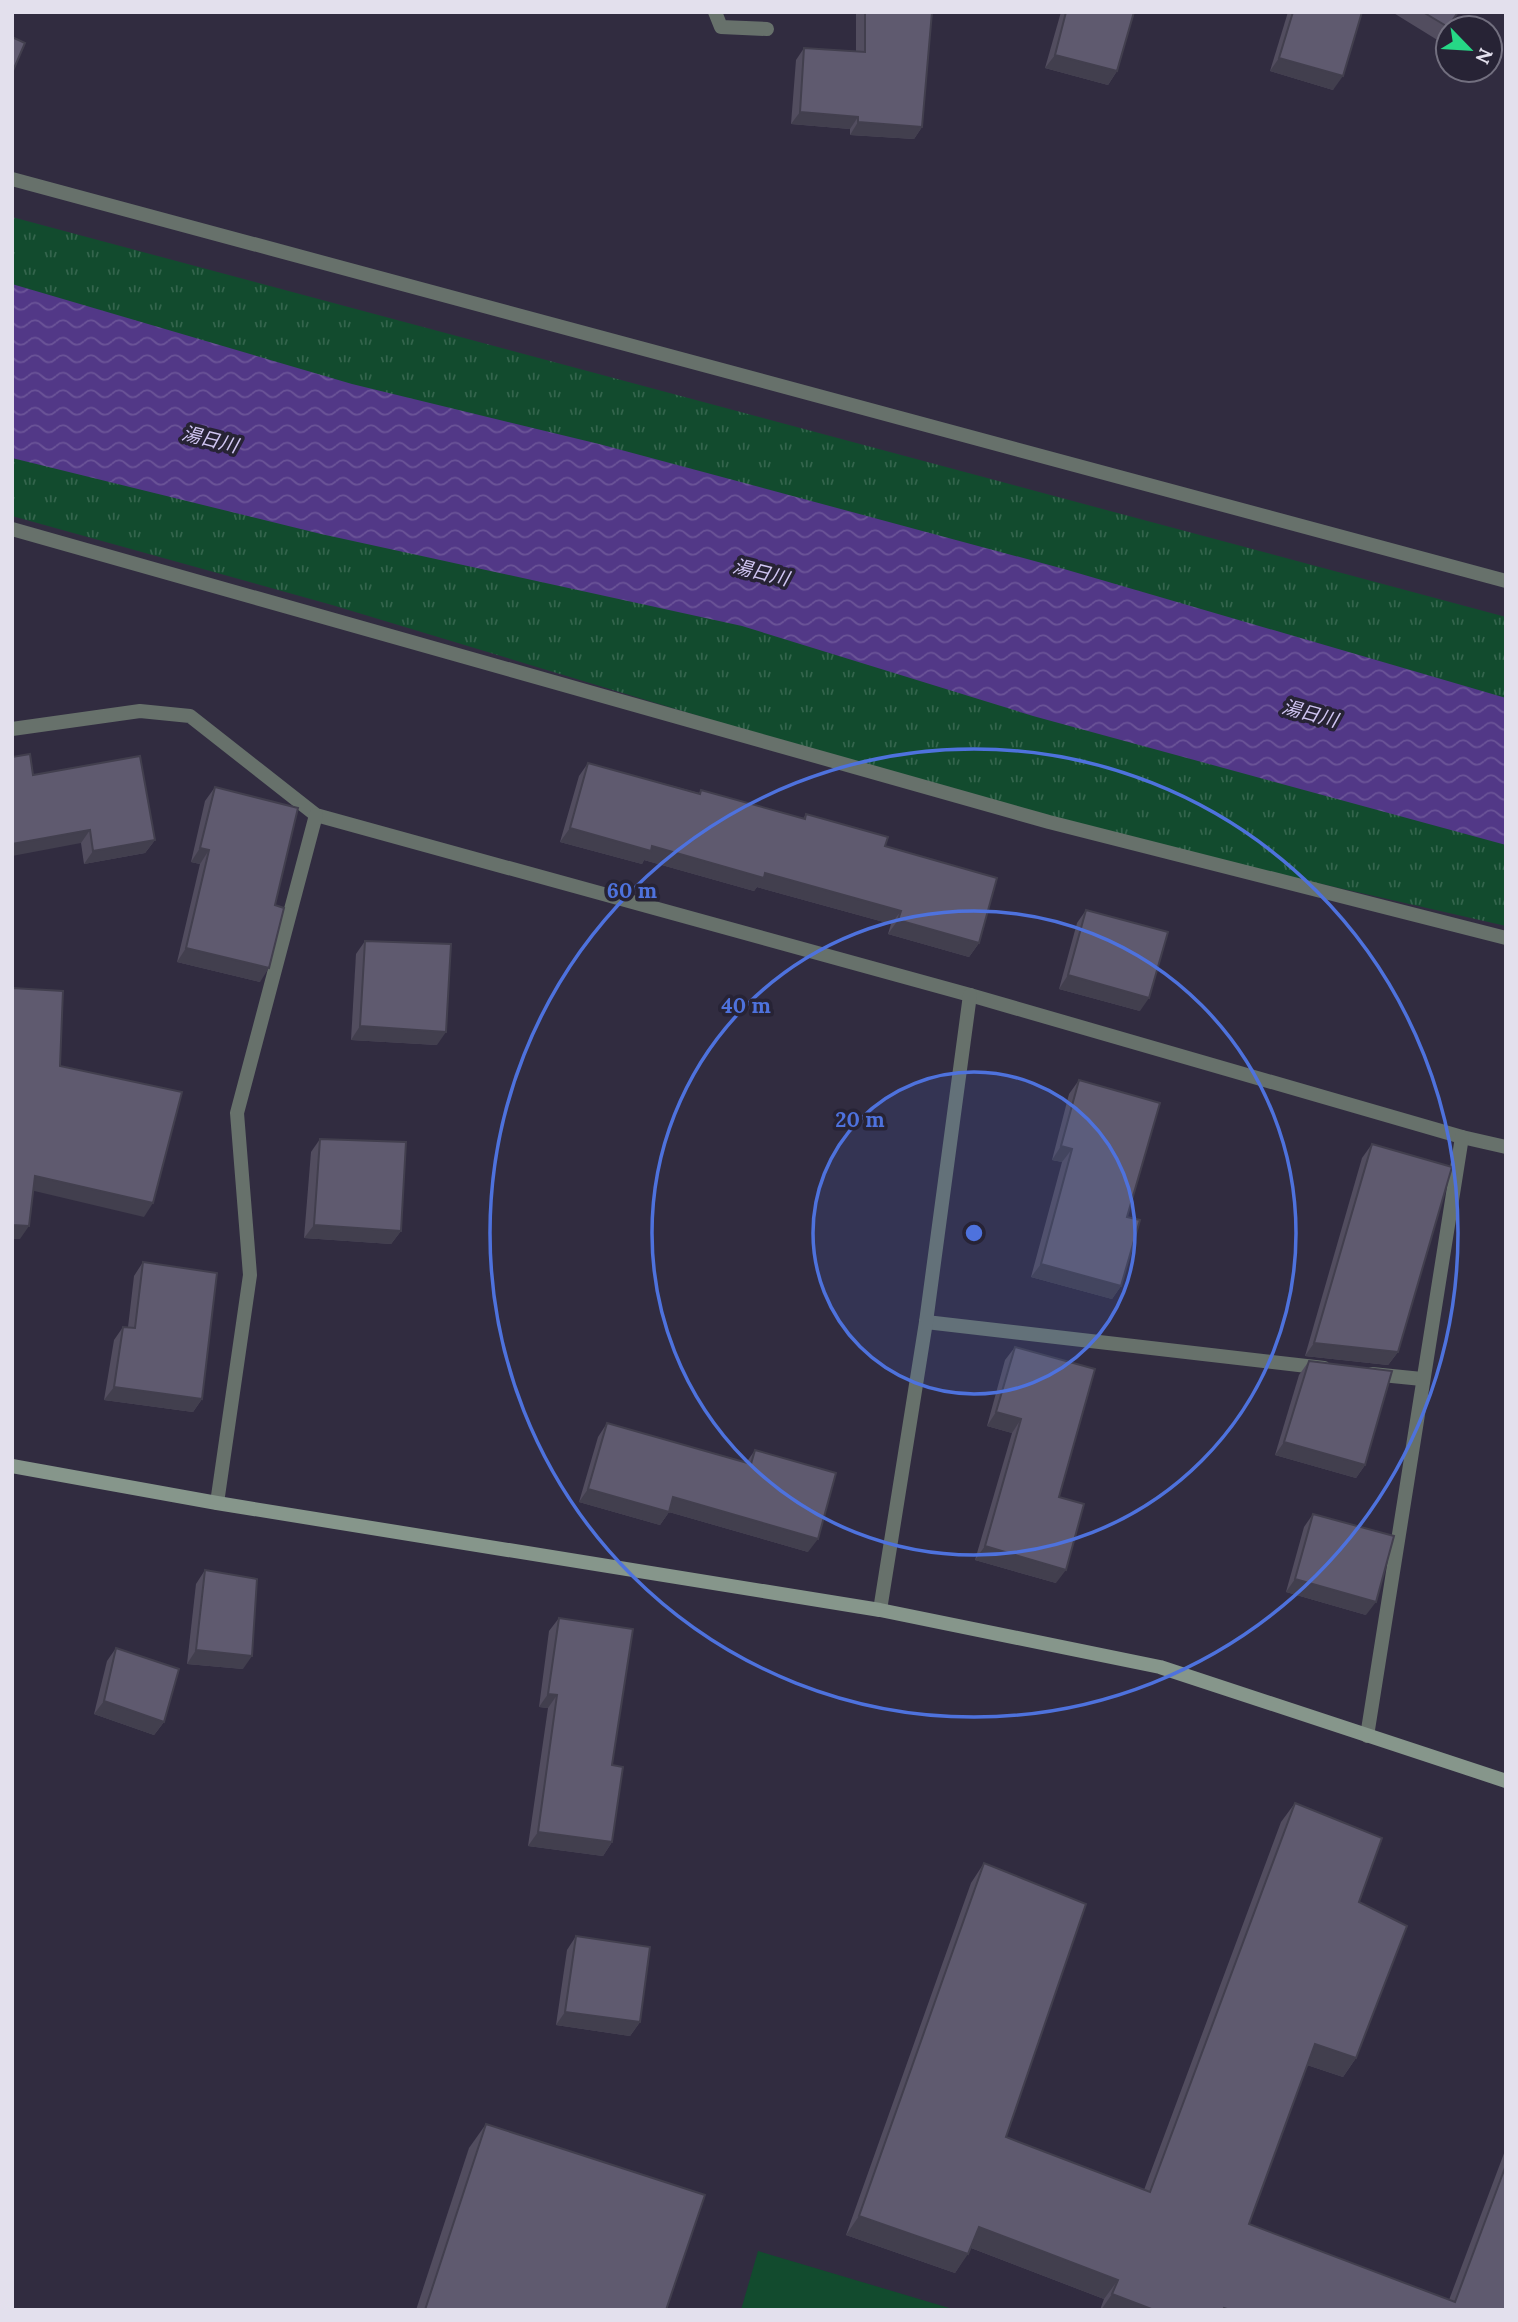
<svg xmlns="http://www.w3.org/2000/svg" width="1518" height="2322" font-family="Lora,'Noto Sans JP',serif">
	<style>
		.grass { fill: url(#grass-tufts) }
		.pitch { fill: #124b2e }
		.water { fill: url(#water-waves) }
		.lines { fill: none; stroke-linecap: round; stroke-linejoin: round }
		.lane { stroke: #67716b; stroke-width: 14 }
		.street { stroke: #67716b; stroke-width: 14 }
		.secondary { stroke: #86968b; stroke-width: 14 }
		.wall { fill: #524d5f }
		.shaded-wall { fill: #423f4e }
		.building { fill: #5f5a6f; stroke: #423f4e; stroke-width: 2 }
		.ring { fill: none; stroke: #4e72dd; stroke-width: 3.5 }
		.labels { text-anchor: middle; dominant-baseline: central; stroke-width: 7; stroke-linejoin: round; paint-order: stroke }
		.water-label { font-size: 19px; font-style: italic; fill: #d1c6f3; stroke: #272335 }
		.centre { fill: #4e72dd; stroke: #272335; stroke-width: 3.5 }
		.ring-label { font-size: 21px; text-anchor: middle; font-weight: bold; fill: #4e72dd; stroke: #272335; stroke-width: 7; stroke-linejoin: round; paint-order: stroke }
	</style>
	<defs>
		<pattern id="grass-tufts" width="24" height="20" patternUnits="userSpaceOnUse" patternTransform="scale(1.75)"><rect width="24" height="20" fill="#124b2e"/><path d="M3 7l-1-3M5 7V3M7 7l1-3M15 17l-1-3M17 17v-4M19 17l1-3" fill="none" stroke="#34654d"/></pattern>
		<pattern id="water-waves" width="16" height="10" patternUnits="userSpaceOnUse" patternTransform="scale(1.75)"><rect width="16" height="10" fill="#523887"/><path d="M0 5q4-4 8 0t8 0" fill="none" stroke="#6b5498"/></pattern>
	</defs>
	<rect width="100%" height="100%" fill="#312c40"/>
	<path class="grass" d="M12,217L1506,617V926L1049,822L332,605L12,516Z"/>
	<path class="pitch" d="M758,2251L956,2310H741Z"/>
	<path class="water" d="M12,284L352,384L599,444L1064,569L1506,698V845L1033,716L742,626L321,534L12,458Z"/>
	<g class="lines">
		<path class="lane" d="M715,12L721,27L767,29"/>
		<g class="street">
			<path d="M12,179L1506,581"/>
			<path d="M12,529L1049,822L1506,938"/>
			<path d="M12,729L140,711L190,716L316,815L970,995L1462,1137L1506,1147"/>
			<path d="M926,1322L1324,1368"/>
			<path d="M1372,1374L1422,1379"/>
			<path d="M217,1503L250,1275L237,1113L316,815"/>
			<path d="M880,1610L926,1322L970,995"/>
			<path d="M1367,1736L1462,1137"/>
		</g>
		<path class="secondary" d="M12,1466L217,1503L880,1610L1160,1667L1506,1781"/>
	</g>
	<g class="wall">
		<path d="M856,12H932L922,127L914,139L850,135V129L791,124L796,60L804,48L856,52Z"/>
		<path d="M1061,12H1134L1117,71L1108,85L1045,68Z"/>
		<path d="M1288,12H1362L1333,90L1270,71Z"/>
		<path d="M1392,12H1458L1439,41Z"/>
		<path d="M588,763L699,793L701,790L803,819L806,814L885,846L979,943L969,957L888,934L891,924L757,887L754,891L644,860L642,864L560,842L579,776Z"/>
		<path d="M33,775L155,840L145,853L84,864L81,843Z"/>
		<path d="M215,787L275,905L260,982L177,962L200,864L191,862L205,801Z"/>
		<path d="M1086,910L1140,1011L1059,989L1077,923Z"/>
		<path d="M365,941L437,1045L351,1040L356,954Z"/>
		<path d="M1079,1080L1127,1217L1121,1286L1112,1299L1031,1277L1062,1162L1052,1160L1069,1094Z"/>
		<path d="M320,1139L401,1231L391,1244L304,1238L311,1152Z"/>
		<path d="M1372,1144L1398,1352L1388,1365L1305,1356L1362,1158Z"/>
		<path d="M143,1262L202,1399L193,1412L104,1400L114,1340L123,1327H128L134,1276Z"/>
		<path d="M1015,1347L1059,1497L1056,1583L975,1560L1012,1433L987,1426L1005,1360Z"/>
		<path d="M1309,1361L1365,1465L1356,1478L1275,1455L1299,1375Z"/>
		<path d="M607,1423L746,1463L755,1450L808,1552L669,1512L660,1525L579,1502L598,1437Z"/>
		<path d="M1313,1514L1366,1615L1286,1592L1304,1527Z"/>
		<path d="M205,1570L243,1669L187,1664L196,1584Z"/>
		<path d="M559,1618L612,1765V1842L603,1856L528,1846L548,1708L539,1707L549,1631Z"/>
		<path d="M116,1648L164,1722L154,1735L94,1714L107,1661Z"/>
		<path d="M1295,1803L1359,1902L1356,2058L1343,2077L1307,2065L1249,2224L1449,2300L1506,2148V2310H1100L1104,2299L971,2248L955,2273L846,2235L971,1883L984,1863L1006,2137L1144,2190L1281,1822Z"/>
		<path d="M576,1936L640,2022L630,2036L556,2025L567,1950Z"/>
		<path d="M486,2124L666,2310H416L469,2148Z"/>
	</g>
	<g class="shaded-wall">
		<path d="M1055,55L1117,71L1108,85L1045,68Z"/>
		<path d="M1279,58L1343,76L1333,90L1270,71Z"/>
		<path d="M800,112L858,117L850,129L791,124Z"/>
		<path d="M858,122L922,127L914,139L850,135Z"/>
		<path d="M570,828L652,846L765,873L901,911L891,924L757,887L754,891L644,860L642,864L560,842Z"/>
		<path d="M90,830L81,843L12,856V844Z"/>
		<path d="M155,840L145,853L84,864L93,851Z"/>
		<path d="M200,848L209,850L200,864L191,862Z"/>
		<path d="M898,920L979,943L969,957L888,934Z"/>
		<path d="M186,948L269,968L260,982L177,962Z"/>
		<path d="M1068,975L1149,998L1140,1011L1059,989Z"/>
		<path d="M360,1026L446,1032L437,1045L351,1040Z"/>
		<path d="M1061,1146L1072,1149L1062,1162L1052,1160Z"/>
		<path d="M35,1176L153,1203L144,1217L26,1189Z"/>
		<path d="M12,1225L29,1226L20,1239H12Z"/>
		<path d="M314,1225L401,1231L391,1244L304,1238Z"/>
		<path d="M1041,1264L1121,1286L1112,1299L1031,1277Z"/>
		<path d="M1314,1343L1398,1352L1388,1365L1305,1356Z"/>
		<path d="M114,1387L202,1399L193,1412L104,1400Z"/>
		<path d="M996,1412L1021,1419L1012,1433L987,1426Z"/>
		<path d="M1284,1442L1365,1465L1356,1478L1275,1455Z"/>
		<path d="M588,1489L673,1497L818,1539L808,1552L669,1512L660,1525L579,1502Z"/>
		<path d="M985,1546L1066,1570L1056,1583L975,1560Z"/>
		<path d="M1295,1579L1376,1602L1366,1615L1286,1592Z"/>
		<path d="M196,1650L252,1656L243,1669L187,1664Z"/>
		<path d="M548,1694L557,1695L548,1708L539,1707Z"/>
		<path d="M104,1701L164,1722L154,1735L94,1714Z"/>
		<path d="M538,1832L612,1842L603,1856L528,1846Z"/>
		<path d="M565,2012L640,2022L630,2036L556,2025Z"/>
		<path d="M1315,2044L1356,2058L1343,2077L1301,2063Z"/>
		<path d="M859,2216L968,2254L955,2273L846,2235Z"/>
		<path d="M979,2227L1118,2280L1104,2299L966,2246Z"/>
		<path d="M1112,2294L1154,2310H1101Z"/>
	</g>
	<g class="building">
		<path d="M865,12H932L922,127L858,122V117L800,112L804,48L865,52Z"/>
		<path d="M1066,12H1134L1117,71L1055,55Z"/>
		<path d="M1293,12H1362L1343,76L1279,58Z"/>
		<path d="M1423,12H1458L1448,27Z"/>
		<path d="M12,37L25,43L12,73Z"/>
		<path d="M30,754L33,775L140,756L155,840L93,851L90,830L12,844V757Z"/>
		<path d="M588,763L700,794L701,790L805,819L806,814L888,837L885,846L997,878L979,943L898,920L901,911L765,873L764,878L652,846L651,851L570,828Z"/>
		<path d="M215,787L298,808L275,905L284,908L269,968L186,948L209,850L200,848Z"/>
		<path d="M1086,910L1168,932L1149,998L1068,975Z"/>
		<path d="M365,941L451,944L446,1032L360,1026Z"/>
		<path d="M12,988L63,991L60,1066L182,1092L153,1203L35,1176L29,1226L12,1225Z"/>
		<path d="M1079,1080L1160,1103L1127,1217L1140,1220L1121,1286L1041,1264L1072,1149L1061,1146Z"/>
		<path d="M320,1139L406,1142L401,1231L314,1225Z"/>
		<path d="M1372,1144L1452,1167L1398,1352L1314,1343Z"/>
		<path d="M143,1262L217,1273L202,1399L114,1387L123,1327L135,1328Z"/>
		<path d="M1015,1347L1095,1369L1059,1497L1084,1504L1066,1570L985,1546L1021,1419L996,1412Z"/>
		<path d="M1309,1361L1392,1371L1365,1465L1284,1442Z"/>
		<path d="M607,1423L751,1464L755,1450L836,1473L818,1539L673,1497L669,1512L588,1489Z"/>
		<path d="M1313,1514L1394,1536L1376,1602L1295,1579Z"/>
		<path d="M205,1570L257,1579L252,1656L196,1650Z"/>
		<path d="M559,1618L633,1629L612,1765L623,1767L612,1842L538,1832L557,1695L548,1694Z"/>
		<path d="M116,1648L179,1669L164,1722L104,1701Z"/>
		<path d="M1295,1803L1382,1838L1359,1902L1407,1926L1356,2058L1315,2044L1249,2224L1455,2302L1506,2165V2310H1230L1224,2308L1223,2310H1154L1112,2294L1118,2280L979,2227L968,2254L859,2216L984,1863L1086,1904L1006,2137L1150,2192Z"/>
		<path d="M576,1936L650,1947L640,2022L565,2012Z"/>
		<path d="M486,2124L705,2195L666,2310H425Z"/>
	</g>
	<circle cx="974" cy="1233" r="161" fill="#4e72dd" fill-opacity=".12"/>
	<g class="ring">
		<circle cx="974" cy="1233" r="161"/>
		<circle cx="974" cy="1233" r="322"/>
		<circle cx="974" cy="1233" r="484"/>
	</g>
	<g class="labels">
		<g class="water-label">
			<text transform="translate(210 439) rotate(14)">湯日川</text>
			<text transform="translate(761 572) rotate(14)">湯日川</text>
			<text transform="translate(1310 713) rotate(15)">湯日川</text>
		</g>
	</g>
	<circle cx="974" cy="1233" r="10" class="centre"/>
	<g class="ring-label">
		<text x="632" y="898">60 m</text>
		<text x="746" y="1013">40 m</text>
		<text x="860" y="1127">20 m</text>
	</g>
	<rect width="1518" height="2322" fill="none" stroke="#e3e0ed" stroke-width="28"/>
	<g transform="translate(1469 49) rotate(115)"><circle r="33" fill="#272335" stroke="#726f7f" stroke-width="2"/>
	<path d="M0-5L12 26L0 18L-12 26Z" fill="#26d886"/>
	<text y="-10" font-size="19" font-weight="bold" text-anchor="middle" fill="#e3e0ed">N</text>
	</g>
</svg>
